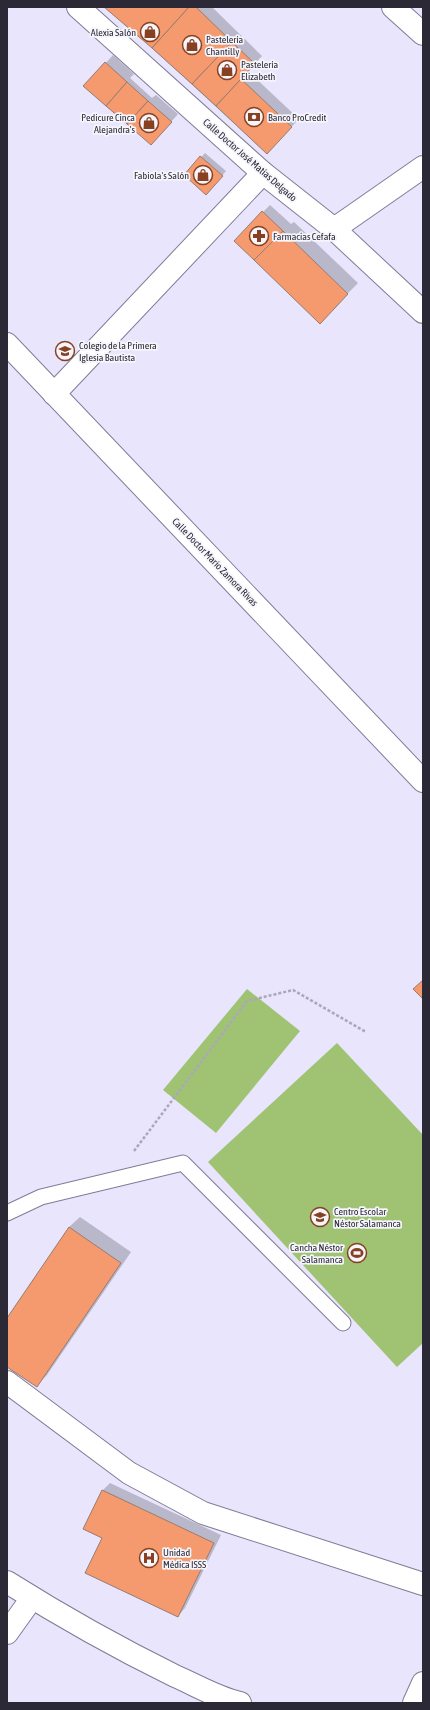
<svg xmlns="http://www.w3.org/2000/svg" width="430" height="1710" font-family="'Asap Condensed',sans-serif">
	<style>
		.green { fill: #9fc373 }
		.shadow { fill: #0003 }
		.building { fill: #f49a6e; stroke: #997c6f }
		.lines { fill: none; stroke-linecap: round; stroke-linejoin: round }
		.lane-casing { stroke: #807c97; stroke-width: 17 }
		.street-casing { stroke: #807c97; stroke-width: 24 }
		.secondary-casing { stroke: #807c97; stroke-width: 24 }
		.path { stroke: #aaa7bb; stroke-width: 2.5; stroke-dasharray: 3 2; stroke-linecap: butt }
		.lane { stroke: #fff; stroke-width: 15 }
		.street { stroke: #fff; stroke-width: 22 }
		.secondary { stroke: #fff; stroke-width: 22 }
		.labels { text-anchor: middle; dominant-baseline: central; stroke-width: 3.5; stroke-linejoin: round; paint-order: stroke }
		.poi-label { font-size: 10px; fill: #2b2935; stroke: #f5f5fb; text-anchor: start }
		.street-label { font-size: 10px; fill: #2b2935; stroke: #f5f5fb }
	</style>
	<rect width="100%" height="100%" fill="#e8e5fd"/>
	<g class="green">
		<path d="M247,989L300,1031L216,1133L163,1090Z"/>
		<path d="M337,1043L423,1135V1343L397,1367L208,1162Z"/>
	</g>
	<g class="shadow">
		<path d="M105,7H212L262,56L248,71L299,119L266,153L152,48Z"/>
		<path d="M113,55L134,74L130,78L152,98L156,95L178,114L158,137L85,86Z"/>
		<path d="M205,153L226,171L210,190L185,175Z"/>
		<path d="M270,205L291,224L294,222L358,283L320,322L263,212Z"/>
		<path d="M80,1217L131,1252L47,1375L37,1385L7,1365V1320L69,1227Z"/>
		<path d="M110,1483L221,1535L185,1608L178,1616L103,1538L84,1528L103,1490Z"/>
	</g>
	<g class="building">
		<path d="M104,7H189L152,48Z"/>
		<path d="M189,7H196L232,42L192,84L152,48Z"/>
		<path d="M232,42L255,64L216,106L192,84Z"/>
		<path d="M105,62L127,82L106,106L83,86Z"/>
		<path d="M241,79L292,127L267,154L216,106Z"/>
		<path d="M127,82L148,101L127,124L106,106Z"/>
		<path d="M148,101L172,122L151,145L127,124Z"/>
		<path d="M200,156L223,176L206,195L184,175Z"/>
		<path d="M262,211L283,231L254,260L234,241Z"/>
		<path d="M283,231L348,294L320,324L254,260Z"/>
		<path d="M423,980V999L413,989Z"/>
		<path d="M69,1227L121,1263L37,1387L7,1367V1318Z"/>
		<path d="M102,1490L214,1543L178,1617L85,1573L102,1538L83,1529Z"/>
	</g>
	<g class="lines">
		<g class="lane-casing">
			<path id="lane" d="M7,1213L41,1197L183,1163L343,1323"/>
		</g>
		<g class="street-casing">
			<g id="street">
				<path d="M78,7L263,173L334,229L423,312"/>
				<path d="M334,229L423,167"/>
				<path d="M7,344L423,781"/>
				<path d="M54,394L263,173"/>
				<path d="M7,1382L129,1473L203,1513L423,1584"/>
				<path d="M7,1633L32,1598"/>
				<path d="M414,1703L423,1683"/>
			</g>
		</g>
		<g class="secondary-casing">
			<g id="secondary">
				<path d="M393,7L423,34"/>
				<path d="M7,1582C61,1616 118,1648 175,1676C196,1685 217,1698 240,1703"/>
			</g>
		</g>
		<path class="path" d="M134,1151L247,1001L293,990L366,1032"/>
		<use href="#lane" class="lane"/>
		<use href="#street" class="street"/>
		<use href="#secondary" class="secondary"/>
	</g>
	<defs>
		<g id="shop-ring" transform="scale(1)"><circle r="9.5" fill="#f5f5fb" stroke="#884120" stroke-width="1.5"/><path d="M-5-2.5h2.3a2.7 3.5 0 0 1 5.4 0H5L5.5 6h-11ZM-1.5-2.5h3a1.5 2.3 0 0 0-3 0Z" fill="#884120"/></g>
		<g id="bank-ring" transform="scale(1)"><circle r="9.5" fill="#f5f5fb" stroke="#884120" stroke-width="1.5"/><path d="M-6-4H6V4H-6ZM0-2.3a2.3 2.3 0 1 0 0 4.6a2.3 2.3 0 1 0 0-4.6Z" fill="#884120"/></g>
		<g id="pharmacy-ring" transform="scale(1)"><circle r="9.5" fill="#f5f5fb" stroke="#884120" stroke-width="1.5"/><path d="M-2-6h4v4h4v4h-4v4h-4v-4h-4v-4h4Z" fill="#884120"/></g>
		<g id="school-ring" transform="scale(1)"><circle r="9.5" fill="#f5f5fb" stroke="#884120" stroke-width="1.5"/><path d="M0-5L7-2L0 1L-7-2ZM-4 1L0 2.5L4 1V4Q0 6-4 4Z" fill="#884120"/></g>
		<g id="stadium-ring" transform="scale(1)"><circle r="9.5" fill="#f5f5fb" stroke="#884120" stroke-width="1.5"/><path d="M0-5a6.5 5 0 1 0 0 10a6.5 5 0 1 0 0-10ZM-3.5-1.8h7v3.6h-7Z" fill="#884120"/></g>
		<g id="hospital-ring" transform="scale(1)"><circle r="9.5" fill="#f5f5fb" stroke="#884120" stroke-width="1.5"/><path d="M-5-5h3v3.5h4V-5h3V5h-3V1.5h-4V5h-3Z" fill="#884120"/></g>
	</defs>
	<g fill-rule="evenodd">
		<use href="#shop-ring" x="150" y="32"/>
		<use href="#shop-ring" x="192" y="45"/>
		<use href="#shop-ring" x="227" y="70"/>
		<use href="#bank-ring" x="254" y="117"/>
		<use href="#shop-ring" x="149" y="123"/>
		<use href="#shop-ring" x="203" y="175"/>
		<use href="#pharmacy-ring" x="259" y="236"/>
		<use href="#school-ring" x="65" y="351"/>
		<use href="#school-ring" x="320" y="1217"/>
		<use href="#stadium-ring" x="357" y="1253"/>
		<use href="#hospital-ring" x="149" y="1558"/>
	</g>
	<g class="labels">
		<g class="poi-label">
			<text x="136" y="32" text-anchor="end">Alexia Salón</text>
			<text x="206" y="39">Pastelería<tspan x="206" dy="12">Chantilly</tspan></text>
			<text x="241" y="64">Pastelería<tspan x="241" dy="12">Elizabeth</tspan></text>
			<text x="135" y="117" text-anchor="end">Pedicure Cinca<tspan x="135" dy="12">Alejandra's</tspan></text>
			<text x="268" y="117">Banco ProCredit</text>
			<text x="189" y="175" text-anchor="end">Fabiola's Salón</text>
			<text x="273" y="236">Farmacias Cefafa</text>
			<text x="79" y="345">Colegio de la Primera<tspan x="79" dy="12">Iglesia Bautista</tspan></text>
			<text x="334" y="1211">Centro Escolar<tspan x="334" dy="12">Néstor Salamanca</tspan></text>
			<text x="343" y="1247" text-anchor="end">Cancha Néstor<tspan x="343" dy="12">Salamanca</tspan></text>
			<text x="163" y="1552">Unidad<tspan x="163" dy="12">Médica ISSS</tspan></text>
		</g>
		<g class="street-label">
			<text transform="translate(250 160) rotate(41)">Calle Doctor José Matías Delgado</text>
			<text transform="translate(215 562) rotate(46)">Calle Doctor Mario Zamora Rivas</text>
		</g>
	</g>
	<rect width="430" height="1710" fill="none" stroke="#2b2935" stroke-width="16"/>
</svg>
